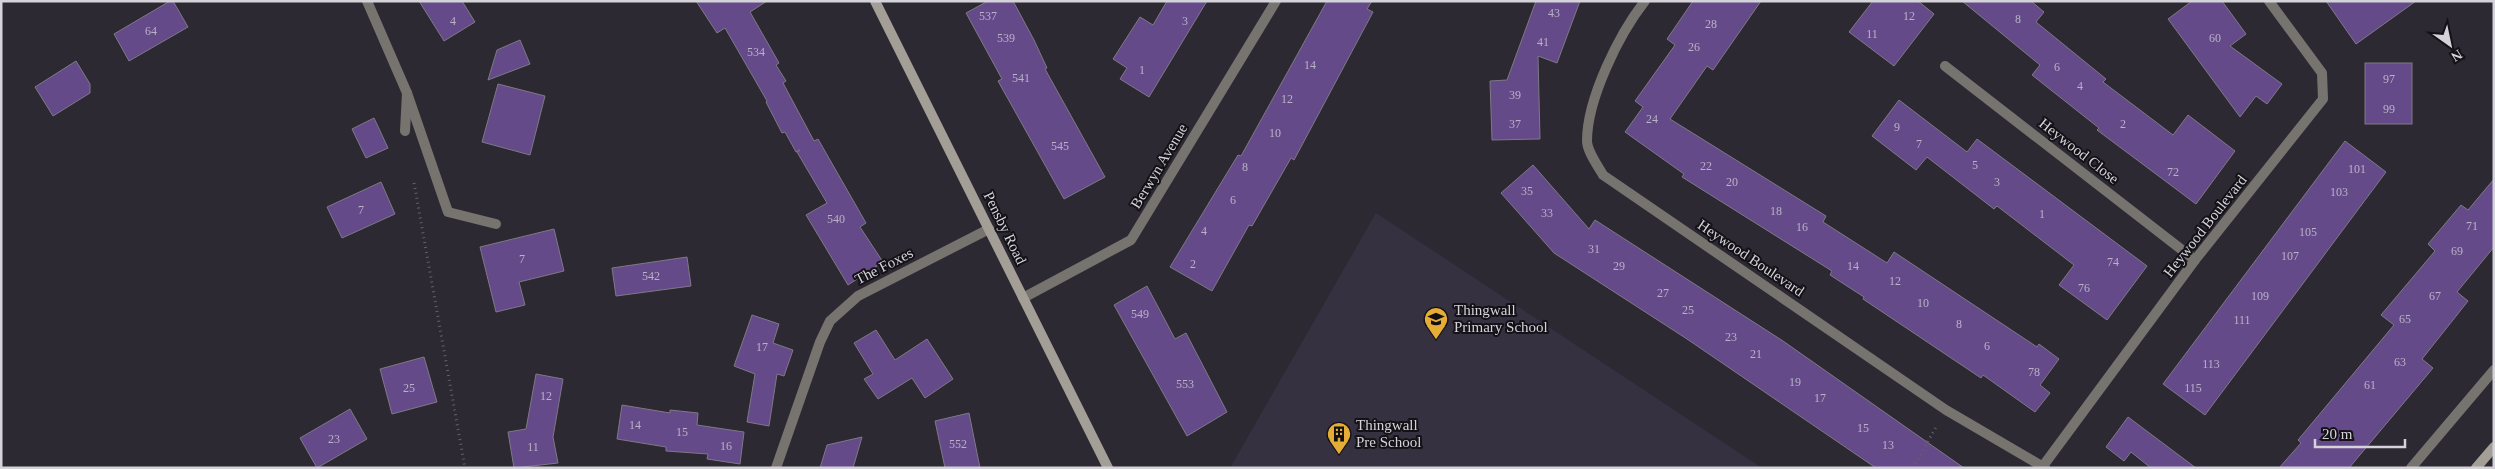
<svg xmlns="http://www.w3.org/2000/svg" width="2495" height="469" font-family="Georgia,serif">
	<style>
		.built { fill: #363140 }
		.building { fill: #654a8a; stroke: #7e7985 }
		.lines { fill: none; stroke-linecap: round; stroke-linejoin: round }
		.path { stroke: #636069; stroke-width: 3; stroke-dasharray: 1 4; stroke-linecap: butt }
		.lane { stroke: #77746f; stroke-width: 10 }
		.street { stroke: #77746f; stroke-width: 10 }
		.secondary { stroke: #a39e96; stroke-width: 10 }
		.labels { text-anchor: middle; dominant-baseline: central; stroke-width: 4; stroke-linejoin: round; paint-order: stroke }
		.number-label { font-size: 12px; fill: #b9b1c6 }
		.street-label { font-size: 15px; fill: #d5d3da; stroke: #141217 }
		.poi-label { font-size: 15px; fill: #d5d3da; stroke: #141217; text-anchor: start }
	</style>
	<rect width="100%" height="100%" fill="#2c2933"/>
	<path class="built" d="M1376,213L1762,468H1230Z"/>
	<g class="building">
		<path d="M170,1H173L188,27L129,61L114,34Z"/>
		<path d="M419,1H462L475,22L444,41Z"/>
		<path d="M696,1H767L750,12L779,63L776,65L786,81L783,83L814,141L818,139L866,223L860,227L883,262L848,285L806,215L827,203L797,152L800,150L796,152L785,132L782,133L766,102L767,101L725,28L717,33Z"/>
		<path d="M988,1H1013L1034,40L1047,68L1045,69L1105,177L1064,199L998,81L1002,79L966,13Z"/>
		<path d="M1167,1H1207L1149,97L1120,79L1127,68L1113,59L1140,17L1153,25Z"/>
		<path d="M1327,1H1372L1367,9L1373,12L1294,160L1291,158L1252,226L1249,225L1212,291L1170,267L1238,155L1241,156Z"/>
		<path d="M1536,1H1580L1557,63L1538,56L1540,139L1492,140L1490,81L1507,80Z"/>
		<path d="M1693,1H1761L1713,70L1707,66L1670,119L1826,216L1823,222L1887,263L1894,252L2037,347L2039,344L2059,359L2040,385L2050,393L2035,412L1983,375L1981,378L1863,299L1864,297L1830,275L1832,271L1682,177L1684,174L1625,132L1643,107L1635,101L1675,45L1667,39Z"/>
		<path d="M1873,1H1918L1934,14L1894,66L1849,32Z"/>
		<path d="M1962,1H2031L2044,12L2036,22L2106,79L2103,82L2173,135L2188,115L2235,151L2196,204L2097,130L2099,128L2032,75L2040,65Z"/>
		<path d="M2192,1H2222L2246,34L2230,46L2282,84L2267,104L2256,96L2240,117L2168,19Z"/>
		<path d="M2326,1H2416L2356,44Z"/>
		<path d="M520,40L530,64L488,80L497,50Z"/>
		<path d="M76,61L90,84V93L53,116L35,87Z"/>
		<rect x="2365" y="63" width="47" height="61"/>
		<path d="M498,84L545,96L530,155L482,142Z"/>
		<path d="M1899,100L1967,152L1977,139L2147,266L2107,320L2059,285L2074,265L1997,206L1994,209L1927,157L1916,170L1872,136Z"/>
		<path d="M374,118L388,148L366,158L352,129Z"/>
		<path d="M2345,141L2386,172L2205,415L2163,384Z"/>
		<path d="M1533,165L1589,229L1595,220L1783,341L1964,468H1876L1687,339L1554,253L1501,193Z"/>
		<path d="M2494,179V247L2457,292L2468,301L2422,359L2433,368L2349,468H2279L2301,443L2298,440L2394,325L2381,315L2435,251L2428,244L2461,205L2468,210Z"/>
		<path d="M381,182L395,214L342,238L327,207Z"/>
		<path d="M554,229L564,271L519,282L525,305L496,312L480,247Z"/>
		<path d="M687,257L691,286L616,296L612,268Z"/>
		<path d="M1147,286L1175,339L1186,333L1227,412L1187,436L1114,305Z"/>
		<path d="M752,315L779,324L773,343L793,350L784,376L777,374L769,426L747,422L755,374L734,366Z"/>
		<path d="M876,330L895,360L927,339L953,379L925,398L912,378L878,399L864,379L873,374L854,343Z"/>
		<path d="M424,357L437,402L392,414L380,369Z"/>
		<path d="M536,374L563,379L553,437L558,463L514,468L508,432L526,429Z"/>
		<path d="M622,405L670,413V410L698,413L697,425L744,432L740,464L707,459L708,454L666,451V447L617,439Z"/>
		<path d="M350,409L367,439L317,468L300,438Z"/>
		<path d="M969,413L980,468H945L935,421Z"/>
		<path d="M2128,417L2196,468H2151L2131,452L2124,461L2106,447Z"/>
		<path d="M862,437L853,468H820L827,445Z"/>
	</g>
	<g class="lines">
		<g class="path">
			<path d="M414,183L465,468"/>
			<path d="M1913,468L1936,427"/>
		</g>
		<path class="lane" d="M407,93L448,212L496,224"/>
		<g class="street">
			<path d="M367,1L407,93L405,131"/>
			<path d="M1645,1C1619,34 1587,99 1587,141C1587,151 1598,166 1603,175L1946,410L2045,468"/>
			<path d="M1945,66L2195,260"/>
			<path d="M1023,298L1131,240L1276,1"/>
			<path d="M2043,466L2195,260L2323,99L2322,73L2269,1"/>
			<path d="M776,468L820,342L830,321L858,296L989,229"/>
			<path d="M2411,468L2494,370"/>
		</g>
		<g class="secondary">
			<path d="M875,1L1108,468"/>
			<path d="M2476,468L2494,447"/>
		</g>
	</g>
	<defs>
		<g id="school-pin" transform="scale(1.25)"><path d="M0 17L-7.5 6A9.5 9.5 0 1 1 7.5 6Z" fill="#e5ad35" stroke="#141217"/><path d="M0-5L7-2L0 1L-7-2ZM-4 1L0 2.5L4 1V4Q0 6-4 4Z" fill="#111"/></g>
		<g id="building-pin" transform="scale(1.25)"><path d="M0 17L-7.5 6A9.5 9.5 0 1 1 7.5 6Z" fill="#e5ad35" stroke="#141217"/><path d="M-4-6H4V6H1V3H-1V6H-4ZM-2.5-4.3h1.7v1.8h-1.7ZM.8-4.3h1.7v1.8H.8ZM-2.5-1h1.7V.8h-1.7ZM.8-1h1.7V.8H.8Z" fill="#111"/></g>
	</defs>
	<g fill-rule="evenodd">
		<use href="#school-pin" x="1436" y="319"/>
		<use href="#building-pin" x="1339" y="434"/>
	</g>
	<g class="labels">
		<g class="number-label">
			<text x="1554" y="13">43</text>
			<text x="988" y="16">537</text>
			<text x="1909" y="16">12</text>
			<text x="2018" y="19">8</text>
			<text x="453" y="21">4</text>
			<text x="1185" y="21">3</text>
			<text x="1711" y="24">28</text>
			<text x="151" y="31">64</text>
			<text x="1872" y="34">11</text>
			<text x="1006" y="38">539</text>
			<text x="2215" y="38">60</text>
			<text x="1543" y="42">41</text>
			<text x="1694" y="47">26</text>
			<text x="756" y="52">534</text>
			<text x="1310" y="65">14</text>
			<text x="2057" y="67">6</text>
			<text x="1142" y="70">1</text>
			<text x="1021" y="78">541</text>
			<text x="2389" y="79">97</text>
			<text x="2080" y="86">4</text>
			<text x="1515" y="95">39</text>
			<text x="1287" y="99">12</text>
			<text x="2389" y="109">99</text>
			<text x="1652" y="119">24</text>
			<text x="1515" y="124">37</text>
			<text x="2123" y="124">2</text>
			<text x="1897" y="127">9</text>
			<text x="1275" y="133">10</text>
			<text x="1919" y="144">7</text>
			<text x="1060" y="146">545</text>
			<text x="1975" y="165">5</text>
			<text x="1706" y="166">22</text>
			<text x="1245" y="167">8</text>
			<text x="2357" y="169">101</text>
			<text x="2173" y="172">72</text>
			<text x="1732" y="182">20</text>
			<text x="1997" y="182">3</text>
			<text x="1527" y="191">35</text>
			<text x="2339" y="192">103</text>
			<text x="1233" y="200">6</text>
			<text x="361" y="210">7</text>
			<text x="1776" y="211">18</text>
			<text x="1547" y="213">33</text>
			<text x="2042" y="214">1</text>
			<text x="836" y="219">540</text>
			<text x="2472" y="226">71</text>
			<text x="1802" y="227">16</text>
			<text x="1204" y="231">4</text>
			<text x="2308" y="232">105</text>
			<text x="1594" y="249">31</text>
			<text x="2457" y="251">69</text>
			<text x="2290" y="256">107</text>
			<text x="522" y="259">7</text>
			<text x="2113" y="262">74</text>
			<text x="1193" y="264">2</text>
			<text x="1619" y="266">29</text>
			<text x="1853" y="266">14</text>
			<text x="651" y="276">542</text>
			<text x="1895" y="281">12</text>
			<text x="2084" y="288">76</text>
			<text x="1663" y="293">27</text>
			<text x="2260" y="296">109</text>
			<text x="2435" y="296">67</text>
			<text x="1923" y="303">10</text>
			<text x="1688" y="310">25</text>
			<text x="1140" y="314">549</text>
			<text x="2405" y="319">65</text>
			<text x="2242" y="320">111</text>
			<text x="1959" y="324">8</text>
			<text x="1731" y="337">23</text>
			<text x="1987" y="346">6</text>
			<text x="762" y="347">17</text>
			<text x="1756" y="354">21</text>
			<text x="2400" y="362">63</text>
			<text x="2211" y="364">113</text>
			<text x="2034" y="372">78</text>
			<text x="1795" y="382">19</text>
			<text x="1185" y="384">553</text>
			<text x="2370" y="385">61</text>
			<text x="409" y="388">25</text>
			<text x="2193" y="388">115</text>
			<text x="546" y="396">12</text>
			<text x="1820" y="398">17</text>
			<text x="635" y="425">14</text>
			<text x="1863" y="428">15</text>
			<text x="682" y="432">15</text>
			<text x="334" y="439">23</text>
			<text x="958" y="444">552</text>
			<text x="1888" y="445">13</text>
			<text x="726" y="446">16</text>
			<text x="533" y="447">11</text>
		</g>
		<g class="street-label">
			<text transform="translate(2079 151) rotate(38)">Heywood Close</text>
			<text transform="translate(1159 166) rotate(-59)">Berwyn Avenue</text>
			<text transform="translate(2205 226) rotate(-52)">Heywood Boulevard</text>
			<text transform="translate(1005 228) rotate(64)">Pensby Road</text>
			<text transform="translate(1751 258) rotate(34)">Heywood Boulevard</text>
			<text transform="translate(884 266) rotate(-27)">The Foxes</text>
		</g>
		<g class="poi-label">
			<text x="1454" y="310">Thingwall<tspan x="1454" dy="17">Primary School</tspan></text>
			<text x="1356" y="425">Thingwall<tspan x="1356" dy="17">Pre School</tspan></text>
		</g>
	</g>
	<rect width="2495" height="469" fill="none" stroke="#d5d3da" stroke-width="5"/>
	<g transform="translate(2450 45) rotate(147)" stroke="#141217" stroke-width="4" paint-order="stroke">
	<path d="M0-4L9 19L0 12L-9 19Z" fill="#d5d3da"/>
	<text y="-8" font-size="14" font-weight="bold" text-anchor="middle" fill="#d5d3da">N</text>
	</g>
	<path d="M2315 439v8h90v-8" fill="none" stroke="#d5d3da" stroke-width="2.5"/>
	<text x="2322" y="439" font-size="15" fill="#d5d3da" stroke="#141217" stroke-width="4" paint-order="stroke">20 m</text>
</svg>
